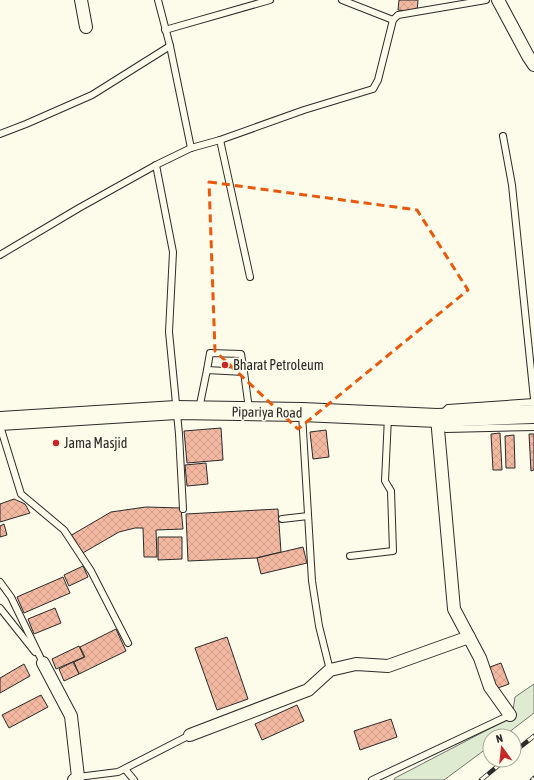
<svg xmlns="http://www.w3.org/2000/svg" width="534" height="780" font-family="'Asap Condensed',sans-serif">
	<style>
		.green { fill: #deebd1; stroke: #74746e }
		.building { fill: url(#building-cross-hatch); stroke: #2b2b2b }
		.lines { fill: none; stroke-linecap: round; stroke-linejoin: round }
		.service-casing { stroke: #2b2b2b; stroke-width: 8 }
		.minor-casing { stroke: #2b2b2b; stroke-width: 14 }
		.primary-casing { stroke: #2b2b2b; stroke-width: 20 }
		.service { stroke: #fdfbea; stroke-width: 6 }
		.minor { stroke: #fdfbea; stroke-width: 12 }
		.primary { stroke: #fdfbea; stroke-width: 18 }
		.rail-casing { stroke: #2b2b2b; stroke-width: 4.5 }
		.rail { stroke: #fdfbea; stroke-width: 3; stroke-dasharray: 9; stroke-linecap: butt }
		.marked { fill: none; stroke: #e8590c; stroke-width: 3; stroke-dasharray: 8 5; stroke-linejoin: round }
		.poi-dot { fill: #c62828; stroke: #fdfbea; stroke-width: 1.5 }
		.labels { text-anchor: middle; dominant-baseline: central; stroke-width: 3; stroke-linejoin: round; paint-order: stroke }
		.poi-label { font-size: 14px; fill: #2b2b2b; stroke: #fdfbea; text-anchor: start }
		.street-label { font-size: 14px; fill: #2b2b2b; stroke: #fdfbea }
	</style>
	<defs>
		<pattern id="building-cross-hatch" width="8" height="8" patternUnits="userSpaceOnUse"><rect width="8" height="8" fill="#f2b8a0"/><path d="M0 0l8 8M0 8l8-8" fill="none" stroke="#d09e8a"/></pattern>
	</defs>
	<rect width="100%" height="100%" fill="#fdfbea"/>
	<path class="green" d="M534,684V713L504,736H490V746L444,780H394L395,778L512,717L515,697Z"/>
	<g class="building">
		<path d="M399,0H418L417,12L398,10Z"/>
		<path d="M221,428L223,460L187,463L184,431Z"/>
		<path d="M326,430L329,457L313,459L310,432Z"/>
		<path d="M500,433L502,470H493L491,434Z"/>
		<path d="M529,434H534V470L531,471Z"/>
		<path d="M514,435L515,468H506L505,436Z"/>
		<path d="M206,463L208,484L187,486L185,465Z"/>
		<path d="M14,499L25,504L30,513L0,522V504Z"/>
		<path d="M146,507L181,508L183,529L156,530L157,557H144L143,528H135L119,532L81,554L70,536L111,512Z"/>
		<path d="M278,509L281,552L256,558L188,561L186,514Z"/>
		<path d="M4,524L7,535L0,537V526Z"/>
		<path d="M158,537H182V559L158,560Z"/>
		<path d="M303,547L307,563L261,574L257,558Z"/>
		<path d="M83,566L88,577L69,586L64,575Z"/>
		<path d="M63,577L70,593L24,613L17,597Z"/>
		<path d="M55,608L61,623L34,634L28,619Z"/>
		<path d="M116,629L126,651L79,674L74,662L85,657L80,647Z"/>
		<path d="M227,637L248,699L217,710L195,648Z"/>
		<path d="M79,646L84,657L56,669L52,659Z"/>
		<path d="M73,662L79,674L64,681L59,669Z"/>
		<path d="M501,663L509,684L495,689L487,668Z"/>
		<path d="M24,664L30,676L0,693V678Z"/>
		<path d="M41,695L48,707L9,728L2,715Z"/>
		<path d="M297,705L304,721L262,740L255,724Z"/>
		<path d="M391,719L397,737L360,750L354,731Z"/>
	</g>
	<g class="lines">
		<g class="service-casing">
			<g id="service">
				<path d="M158,0L170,46L191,148"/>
				<path d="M342,0L393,20"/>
				<path d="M165,30L270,0"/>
				<path d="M0,134L26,124L92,95L170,46"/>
				<path d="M503,136L512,185L534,399"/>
				<path d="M220,140L250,277"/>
				<path d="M156,165L173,252L169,332L179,434L183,509"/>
				<path d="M0,255L79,208L156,165L191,148L220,140L304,110L373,89L378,80L393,20L398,15L486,0"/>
				<path d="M207,370L210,353L241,354L244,372"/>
				<path d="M199,409L207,370L244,372L249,409"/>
				<path d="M302,414L312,581L319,626L330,670"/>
				<path d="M442,414L448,408L534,402"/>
				<path d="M440,421L446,429L534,427"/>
				<path d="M0,426L21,494L64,530L91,571L128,643"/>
				<path d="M282,519L308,516"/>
				<path d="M350,556L393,551L391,491L385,481L388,417"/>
				<path d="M0,582L11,597L43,663"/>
				<path d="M0,608L35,652"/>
				<path d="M125,769L134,780"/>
				<path d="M78,777L118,772L190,735"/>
				<path d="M372,780L510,715"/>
			</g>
		</g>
		<g class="minor-casing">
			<g id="minor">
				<path d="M81,0L86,27"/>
				<path d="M498,0L528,56L534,65"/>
				<path d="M437,418L454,609L480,658L490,687L510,715"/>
				<path d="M43,663L71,716L78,777L74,780"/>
				<path d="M190,735L308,690L330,670L356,664L388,666L469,637"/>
			</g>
		</g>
		<g class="primary-casing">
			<path id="primary" d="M0,421L176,410L302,412L437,418L534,414"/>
		</g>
		<use href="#service" class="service"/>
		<use href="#minor" class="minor"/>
		<use href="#primary" class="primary"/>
		<g class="rail-casing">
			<g id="rail">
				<path d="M514,752L534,736"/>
				<path d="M481,780L505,760"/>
				<path d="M532,780L534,778"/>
			</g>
		</g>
		<use href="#rail" class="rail"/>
	</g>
	<path class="marked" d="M209,182L417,210L468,290L298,429L215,351Z"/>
	<g class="poi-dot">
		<circle cx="225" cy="365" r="4"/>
		<circle cx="56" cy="443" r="4"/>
	</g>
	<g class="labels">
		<g class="poi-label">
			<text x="233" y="365">Bharat Petroleum</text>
			<text x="64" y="443">Jama Masjid</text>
		</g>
		<g class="street-label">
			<text transform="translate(267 412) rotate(1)">Pipariya Road</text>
		</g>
	</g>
	<g transform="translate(502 748) rotate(345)"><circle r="19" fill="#fdfbea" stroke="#a9a89e"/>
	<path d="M0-3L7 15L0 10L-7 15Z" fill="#c62828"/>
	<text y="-6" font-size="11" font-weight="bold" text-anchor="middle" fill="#2b2b2b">N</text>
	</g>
</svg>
